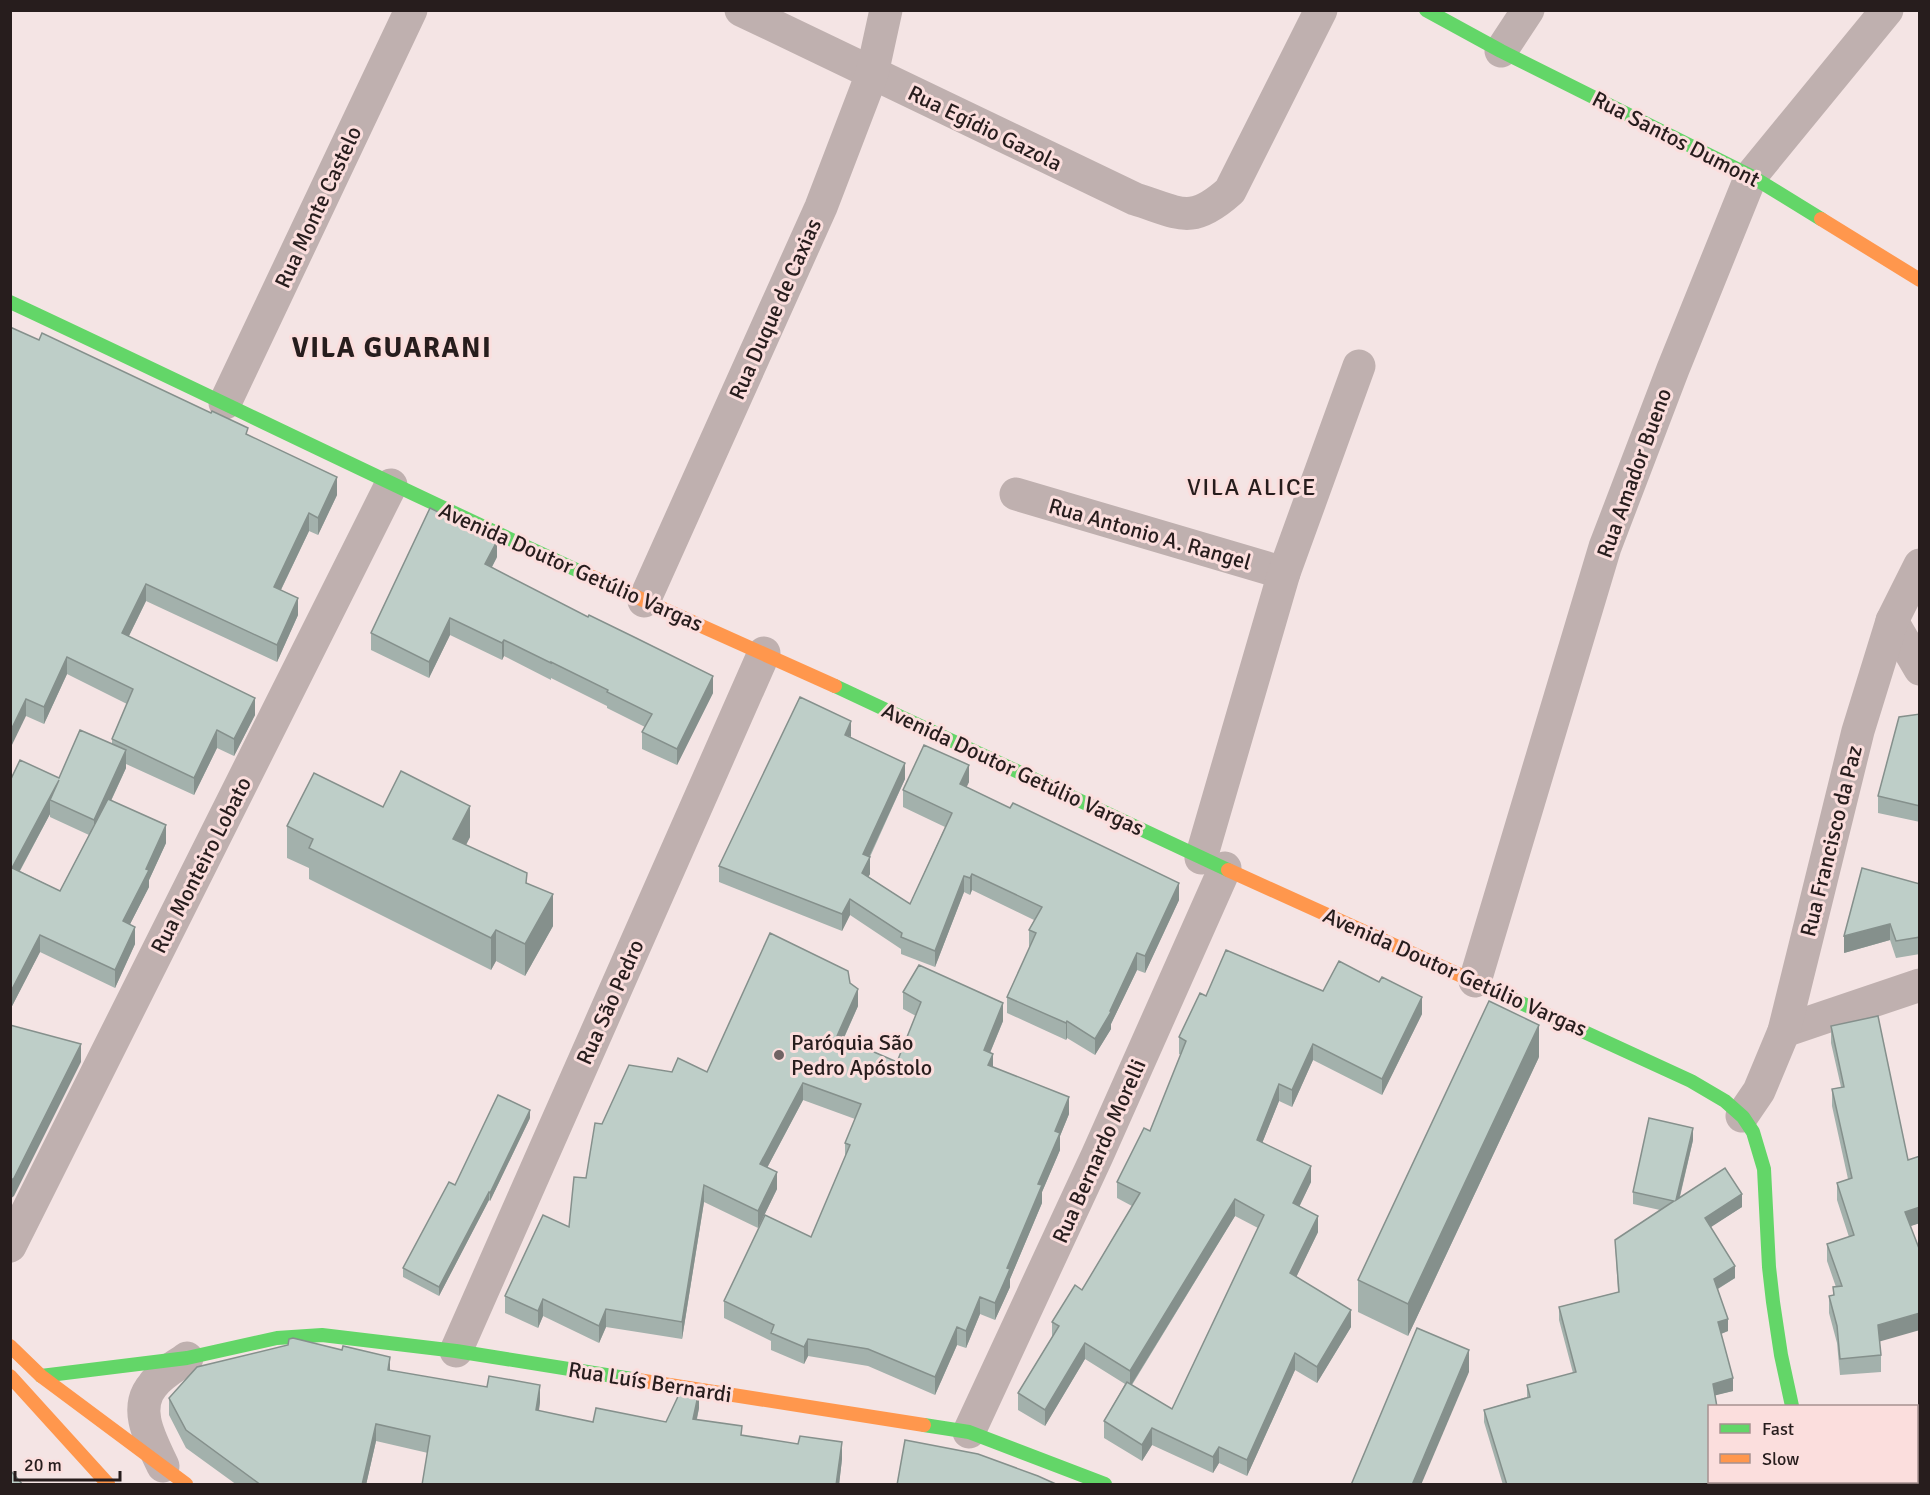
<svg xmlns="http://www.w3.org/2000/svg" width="1930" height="1495" font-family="Signika,sans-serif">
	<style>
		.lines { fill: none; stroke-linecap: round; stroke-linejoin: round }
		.street { stroke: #bfb0af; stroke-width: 33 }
		.fast { stroke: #63d668; stroke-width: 14 }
		.slow { stroke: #ff974d; stroke-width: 14 }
		.wall { fill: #a3b1ac; fill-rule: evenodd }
		.shaded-wall { fill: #85908c }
		.building { fill: #becec8; stroke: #85908c; stroke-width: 1.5 }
		.poi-dot { fill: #6f6363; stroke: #fbdedd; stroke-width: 2 }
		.labels { text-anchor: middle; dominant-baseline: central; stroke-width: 6; stroke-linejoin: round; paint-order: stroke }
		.street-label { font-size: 22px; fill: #271d1d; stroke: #fbdedd }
		.poi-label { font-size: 22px; fill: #271d1d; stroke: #fbdedd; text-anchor: start }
		.neighbourhood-label { font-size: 24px; letter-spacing: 1.5px; fill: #271d1d; stroke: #fbdedd }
		.district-label { font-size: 28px; font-weight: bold; letter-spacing: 1.5px; fill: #271d1d; stroke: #fbdedd }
	</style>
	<rect width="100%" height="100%" fill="#f4e4e4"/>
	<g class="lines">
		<g class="street">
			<path d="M741,10L1135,199C1180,213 1191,226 1230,191L1321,10"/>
			<path d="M1501,51L1528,10"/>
			<path d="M225,403L411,10"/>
			<path d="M1016,494L1284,573"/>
			<path d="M644,601L821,207L872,74L886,10"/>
			<path d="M1892,621L1920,669"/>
			<path d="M1201,858L1284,573L1359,366"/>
			<path d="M1475,981L1605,547L1673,369L1751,176L1887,10"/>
			<path d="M1784,1031L1920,985"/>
			<path d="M1742,1116L1759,1091L1784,1031L1858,731L1892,621L1920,565"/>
			<path d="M10,1246L391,485"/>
			<path d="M456,1351L764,653"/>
			<path d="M969,1432L1097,1156L1225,868"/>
			<path d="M163,1466C152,1442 132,1409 153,1385C161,1374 176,1366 187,1358"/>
		</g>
		<g class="fast">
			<path d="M1426,10L1501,51L1751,176L1821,219"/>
			<path d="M10,302C201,391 389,484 581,572"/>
			<path d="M835,686L1228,870"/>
			<path d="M1495,991L1691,1081L1725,1101L1743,1117L1753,1132L1764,1169L1769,1267L1773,1302L1781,1355L1792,1406"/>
			<path d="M41,1376L187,1358L277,1338L322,1335L456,1351L638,1380"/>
			<path d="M924,1425L969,1432L1105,1484"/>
			<path d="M1811,1482L1812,1484"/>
		</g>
		<g class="slow">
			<path d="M1821,219L1920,280"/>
			<path d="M581,572L835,686"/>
			<path d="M1228,870L1495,991"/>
			<path d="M10,1346L41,1376L186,1484"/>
			<path d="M10,1376L108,1484"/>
			<path d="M638,1380L924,1425"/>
		</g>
	</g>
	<g class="wall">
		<path d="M10,327L248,435L337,495L318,535L309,531L281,590L298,615L277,662L146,601L129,636L255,715L234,756L217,748L194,795L126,764V768L111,801L166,843L149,880V887L130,924L135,944L115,988L40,952L10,1010V781L59,778L112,744V739L127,704L67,674L44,724L26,716ZM50,814V817L89,835L60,891L20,871Z"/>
		<path d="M497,557L492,567L713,693L677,765L642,749V732L645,727L607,708V706L551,678V680L504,656L502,660L450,635L429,678L371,650V633Z"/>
		<path d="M1920,714V822L1878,813V796Z"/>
		<path d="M851,737L905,779L870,857V874L868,877L910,904L945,827L903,807V790L969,782L966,787L1179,900L1145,973L1137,970L1111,1024V1029L1095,1055L1067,1038L1066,1040L1007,1013V997L1030,947L1029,946V930L1034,920L972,890L970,895L964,892L935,967L901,954V949L850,915L842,931L719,882V866Z"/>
		<path d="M383,807L470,837L466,845L527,883L553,926L525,976L496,961L491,970L309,879V868L287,858V826Z"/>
		<path d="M1920,884V954L1896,958L1890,940L1844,953Z"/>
		<path d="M850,983L858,1006L844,1038L897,1062L916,1016L903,1009V992L1003,1021L990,1053L993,1067L1069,1114L1060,1136V1150L1042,1192V1203L1010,1279V1287L995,1320L980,1314L966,1348L957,1345L935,1395L868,1366L808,1356L804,1364L771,1350V1341L724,1318V1301L811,1237L845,1158V1143L855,1119L803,1100L767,1168L777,1189L758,1228L704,1202L682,1339L606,1327L599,1343L543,1316L538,1328L505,1313V1296L569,1227L586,1178L602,1124L672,1072H707Z"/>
		<path d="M1323,991L1422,1014L1382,1095L1313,1060L1292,1107L1279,1101L1262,1143L1311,1182L1299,1206L1318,1232L1296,1277L1351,1327L1317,1383L1295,1370L1247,1476L1219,1463L1213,1473L1152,1445L1142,1461L1104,1438V1421L1125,1384L1085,1359L1045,1426L1018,1410V1393L1052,1337V1322L1082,1290L1132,1206L1117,1198V1182L1150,1131L1181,1055L1179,1054V1037L1206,996ZM1235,1216L1258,1228L1172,1409L1132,1385Z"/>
		<path d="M1831,1026L1908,1160L1920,1156V1223L1910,1226L1879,1341L1881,1355V1372L1840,1375L1837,1343L1829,1313V1296L1833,1295V1287H1836L1827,1261V1244L1849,1237L1837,1200V1183L1848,1179L1832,1106V1089L1841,1087L1831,1043Z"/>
		<path d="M1539,1057L1408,1336L1358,1312V1280Z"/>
		<path d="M530,1118L490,1201L489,1200L439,1296L403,1277V1268L455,1185Z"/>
		<path d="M1693,1140L1680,1197L1742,1207L1710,1227L1735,1278L1718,1289L1728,1331L1721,1334L1733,1391L1715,1395L1733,1485H1503L1484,1422V1410L1527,1397V1385L1573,1373L1559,1320V1307L1618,1292L1615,1240L1660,1210L1633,1204V1192Z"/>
		<path d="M390,1371L540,1402L539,1411L593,1422H666L699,1408L697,1419L742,1435L842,1459L839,1485H422L428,1453L376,1441L366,1485H237L186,1448L169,1415V1398Z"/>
	</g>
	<g class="shaded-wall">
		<path d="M337,477V495L318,535V518Z"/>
		<path d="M309,513V531L274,604V587Z"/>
		<path d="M497,541V557L485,580V564Z"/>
		<path d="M146,584V601L122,650V633Z"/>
		<path d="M298,598V615L277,662V645Z"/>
		<path d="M450,618V635L429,678V662Z"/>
		<path d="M504,640V656L502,660V643Z"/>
		<path d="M67,657V674L44,724V707Z"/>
		<path d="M713,676V693L677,765V749Z"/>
		<path d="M255,698V715L234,756V739Z"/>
		<path d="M26,699V716L10,749V732Z"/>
		<path d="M851,721V737L845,735Z"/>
		<path d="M217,730V748L194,795V778Z"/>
		<path d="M126,750V768L94,837V820Z"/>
		<path d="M905,763V779L863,870V854Z"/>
		<path d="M969,765V782L960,801V784Z"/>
		<path d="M59,780L50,800V814L12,885V868Z"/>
		<path d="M470,806V837L453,870V839Z"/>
		<path d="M166,825V843L149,880V887L123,938V921Z"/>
		<path d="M870,857V874L862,889V873Z"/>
		<path d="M972,874V890L970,895V878Z"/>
		<path d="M964,876V892L935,967V951Z"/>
		<path d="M1179,883V900L1145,973V956Z"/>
		<path d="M553,894V926L525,976V944Z"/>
		<path d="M850,899V915L842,931V914Z"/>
		<path d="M1890,924V940L1844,953V936Z"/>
		<path d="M135,927V944L115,988V970Z"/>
		<path d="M496,930V961L491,970V938Z"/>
		<path d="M40,935V952L10,1010V993Z"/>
		<path d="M1137,953V970L1111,1024V1029L1095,1055V1039Z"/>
		<path d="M858,989V1006L837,1053V1036Z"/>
		<path d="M1422,997V1014L1382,1095V1079Z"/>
		<path d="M1003,1003V1021L984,1067V1050Z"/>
		<path d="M1067,1021V1038L1066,1040V1023Z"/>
		<path d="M1539,1025V1057L1408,1336V1304Z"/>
		<path d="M81,1044V1062L14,1196L10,1199V1181Z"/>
		<path d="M1313,1044V1060L1292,1107V1090Z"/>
		<path d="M993,1054V1071L988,1065Z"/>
		<path d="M803,1083V1100L760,1181V1164Z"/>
		<path d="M1279,1084V1101L1257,1156V1140Z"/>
		<path d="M1069,1097V1114L1060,1136V1150L1042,1192V1203L1010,1279V1287L995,1320V1303L1007,1268L1038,1184L1055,1131Z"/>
		<path d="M530,1110V1118L490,1201V1193Z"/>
		<path d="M1693,1128V1140L1676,1212V1200Z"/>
		<path d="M1311,1166V1182L1293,1220V1203Z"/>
		<path d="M777,1172V1189L758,1228V1211Z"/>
		<path d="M704,1185V1202L682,1339V1322Z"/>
		<path d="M489,1192V1200L439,1296V1287Z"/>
		<path d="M1742,1194V1207L1705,1231V1218Z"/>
		<path d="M1235,1199V1216L1130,1387V1371Z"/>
		<path d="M1920,1207V1223L1905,1228V1212Z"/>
		<path d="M1318,1216V1232L1290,1290V1273Z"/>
		<path d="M1735,1266V1278L1714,1291V1279Z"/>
		<path d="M980,1297V1314L966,1348V1331Z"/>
		<path d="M543,1299V1316L538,1328V1311Z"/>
		<path d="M606,1309V1327L599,1343V1326Z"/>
		<path d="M1351,1310V1327L1317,1383V1367Z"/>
		<path d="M1920,1313V1330L1878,1342V1325Z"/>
		<path d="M1728,1319V1331L1718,1335V1322Z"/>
		<path d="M957,1327V1345L935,1395V1377Z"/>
		<path d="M808,1339V1356L804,1364V1347Z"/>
		<path d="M1085,1343V1359L1045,1426V1410Z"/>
		<path d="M1469,1350V1372L1421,1485H1412Z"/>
		<path d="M1295,1353V1370L1247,1476V1460Z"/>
		<path d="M390,1357V1375L388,1370Z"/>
		<path d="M1733,1378V1391L1713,1396V1384Z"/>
		<path d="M540,1385V1402L536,1428V1410Z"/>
		<path d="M699,1391V1408L693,1436V1419Z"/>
		<path d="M376,1424V1441L366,1485H362Z"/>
		<path d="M1152,1428V1445L1142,1461V1445Z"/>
		<path d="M842,1442V1459L839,1485H836Z"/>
		<path d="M1219,1447V1463L1213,1473V1457Z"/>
	</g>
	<g class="building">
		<path d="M10,327L39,340L42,333L211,413L212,411L248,428L246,434L337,477L318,518L309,513L274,587L298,598L277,645L146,584L122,633L255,698L234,739L217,730L194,778L112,739L133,689L67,657L44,707L26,699L10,732Z"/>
		<path d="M430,508L497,541L485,564L588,617L589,615L634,637L713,676L677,749L642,732L652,714L607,692L608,690L551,662V663L504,640L502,643L450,618L429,662L371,633Z"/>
		<path d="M800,697L851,721L845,735L905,763L863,854L870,857L862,873L910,904L952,813L903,790L924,745L969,765L960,784L1010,808L1013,803L1179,883L1145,956L1137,953L1110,1011L1111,1012L1095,1039L1067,1021L1066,1023L1007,997L1036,933L1029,930L1042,907L972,874L970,878L964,876L935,951L901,937L902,933L850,899L842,914L719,866Z"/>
		<path d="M1920,714V806L1878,796L1899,717Z"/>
		<path d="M80,730L126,750L94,820L50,800L59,780L12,868L60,891L108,799L166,825L146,869L149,870L123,921L135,927L115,970L40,935L10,993V781L20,760L59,778Z"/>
		<path d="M401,771L470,806L453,839L527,873L526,883L553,894L525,944L496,930L491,938L309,848L313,839L287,826L314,773L383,807Z"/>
		<path d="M1862,868L1920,884V937L1896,941L1890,924L1844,936Z"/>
		<path d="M770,933L848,971L850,983L858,989L837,1036L897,1062L921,1002L903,992L919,965L1003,1003L984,1050L993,1054L988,1065L1069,1097L1055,1131L1060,1133L1038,1184L1042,1185L1007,1268L1010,1269L995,1303L980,1297L966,1331L957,1327L935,1377L868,1349L808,1339L804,1347L771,1333L774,1325L724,1301L765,1215L811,1237L850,1145L845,1143L861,1104L803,1083L760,1164L777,1172L758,1211L704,1185L682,1322L606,1309L599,1326L543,1299L538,1311L505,1296L543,1215L569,1227L574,1177L586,1178L595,1123L602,1124L629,1065L672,1072L678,1058L707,1072Z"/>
		<path d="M1226,950L1323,991L1339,961L1379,982L1382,977L1422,997L1382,1079L1313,1044L1292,1090L1279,1084L1257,1140L1311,1166L1293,1203L1318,1216L1290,1273L1351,1310L1317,1367L1295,1353L1247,1460L1219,1447L1213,1457L1152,1428L1142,1445L1104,1421L1127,1382L1172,1409L1264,1215L1235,1199L1130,1371L1085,1343L1045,1410L1018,1393L1059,1326L1052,1322L1075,1285L1082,1290L1140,1193L1117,1182L1144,1128L1150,1131L1186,1041L1179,1037L1200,993L1206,996Z"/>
		<path d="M1489,1001L1539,1025L1408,1304L1358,1280Z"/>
		<path d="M1878,1016L1908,1160L1920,1156V1207L1905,1212L1920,1251V1313L1878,1325L1881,1355L1840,1359L1837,1326L1829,1296L1834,1295L1833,1287L1842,1286L1827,1244L1854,1235L1837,1183L1852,1178L1832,1089L1844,1087L1831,1026Z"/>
		<path d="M10,1025L81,1044L14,1178L10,1181Z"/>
		<path d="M498,1095L530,1110L490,1193L489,1192L439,1287L403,1268L449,1182L455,1185Z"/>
		<path d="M1649,1118L1693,1128L1676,1200L1725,1168L1742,1194L1705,1218L1735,1266L1714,1279L1728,1319L1718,1322L1733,1378L1713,1384L1717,1407H1710V1482H1732L1733,1485H1507L1484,1410L1530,1397L1527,1385L1576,1372L1559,1307L1619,1292L1615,1240L1674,1201L1633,1192Z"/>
		<path d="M1417,1328L1469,1350L1412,1485H1351Z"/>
		<path d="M293,1338L342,1350L343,1346L390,1357L388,1370L487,1387L489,1376L540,1385L536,1410L593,1422L596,1408L666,1422L682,1388L699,1391L693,1419L742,1426L741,1435L798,1444L800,1436L842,1442L836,1485H422L430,1436L376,1424L362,1485H261L186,1430L169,1398L197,1367L288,1345L289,1339Z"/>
		<path d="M1917,1408H1920V1485H1901L1900,1482H1917Z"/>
		<path d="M905,1440L978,1454L1038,1476L1058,1485H897Z"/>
		<path d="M10,1470L23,1485H10Z"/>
	</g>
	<circle class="poi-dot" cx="779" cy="1055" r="6"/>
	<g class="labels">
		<g class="street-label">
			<text transform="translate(985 128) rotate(26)">Rua Egídio Gazola</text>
			<text transform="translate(1676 139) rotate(27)">Rua Santos Dumont</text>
			<text transform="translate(318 207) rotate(-65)">Rua Monte Castelo</text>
			<text transform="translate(775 309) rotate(-66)">Rua Duque de Caxias</text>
			<text transform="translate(1634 473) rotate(-70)">Rua Amador Bueno</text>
			<text transform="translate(1150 534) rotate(16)">Rua Antonio A. Rangel</text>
			<text transform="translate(571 567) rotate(24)">Avenida Doutor Getúlio Vargas</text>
			<text transform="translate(1013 769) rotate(25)">Avenida Doutor Getúlio Vargas</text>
			<text transform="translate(1831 841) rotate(-76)">Rua Francisco da Paz</text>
			<text transform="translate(201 865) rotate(-63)">Rua Monteiro Lobato</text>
			<text transform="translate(1455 972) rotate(24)">Avenida Doutor Getúlio Vargas</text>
			<text transform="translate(610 1002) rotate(-66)">Rua São Pedro</text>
			<text transform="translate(1099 1151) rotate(-66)">Rua Bernardo Morelli</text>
			<text transform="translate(650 1382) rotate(9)">Rua Luís Bernardi</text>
		</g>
		<g class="poi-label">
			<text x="791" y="1042">Paróquia São<tspan x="791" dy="25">Pedro Apóstolo</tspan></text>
		</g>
		<g class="neighbourhood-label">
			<text x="1252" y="487">VILA ALICE</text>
		</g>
		<g class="district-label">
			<text x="392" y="348">VILA GUARANI</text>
		</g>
	</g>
	<rect width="1930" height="1495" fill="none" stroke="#271d1d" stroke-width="24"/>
	<rect x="1708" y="1405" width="210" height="78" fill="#fbdedd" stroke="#a69190" stroke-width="1.5"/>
	<rect x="1720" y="1424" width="30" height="9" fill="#63d668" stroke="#a69190" stroke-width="1.5"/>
	<text x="1762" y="1435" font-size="18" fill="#271d1d">Fast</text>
	<rect x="1720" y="1454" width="30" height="9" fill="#ff974d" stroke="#a69190" stroke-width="1.5"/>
	<text x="1762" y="1465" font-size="18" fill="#271d1d">Slow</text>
	<path d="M15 1471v9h105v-9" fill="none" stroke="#271d1d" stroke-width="3"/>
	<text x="24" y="1471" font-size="18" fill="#271d1d" stroke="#fbdedd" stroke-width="4.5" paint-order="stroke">20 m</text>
</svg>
